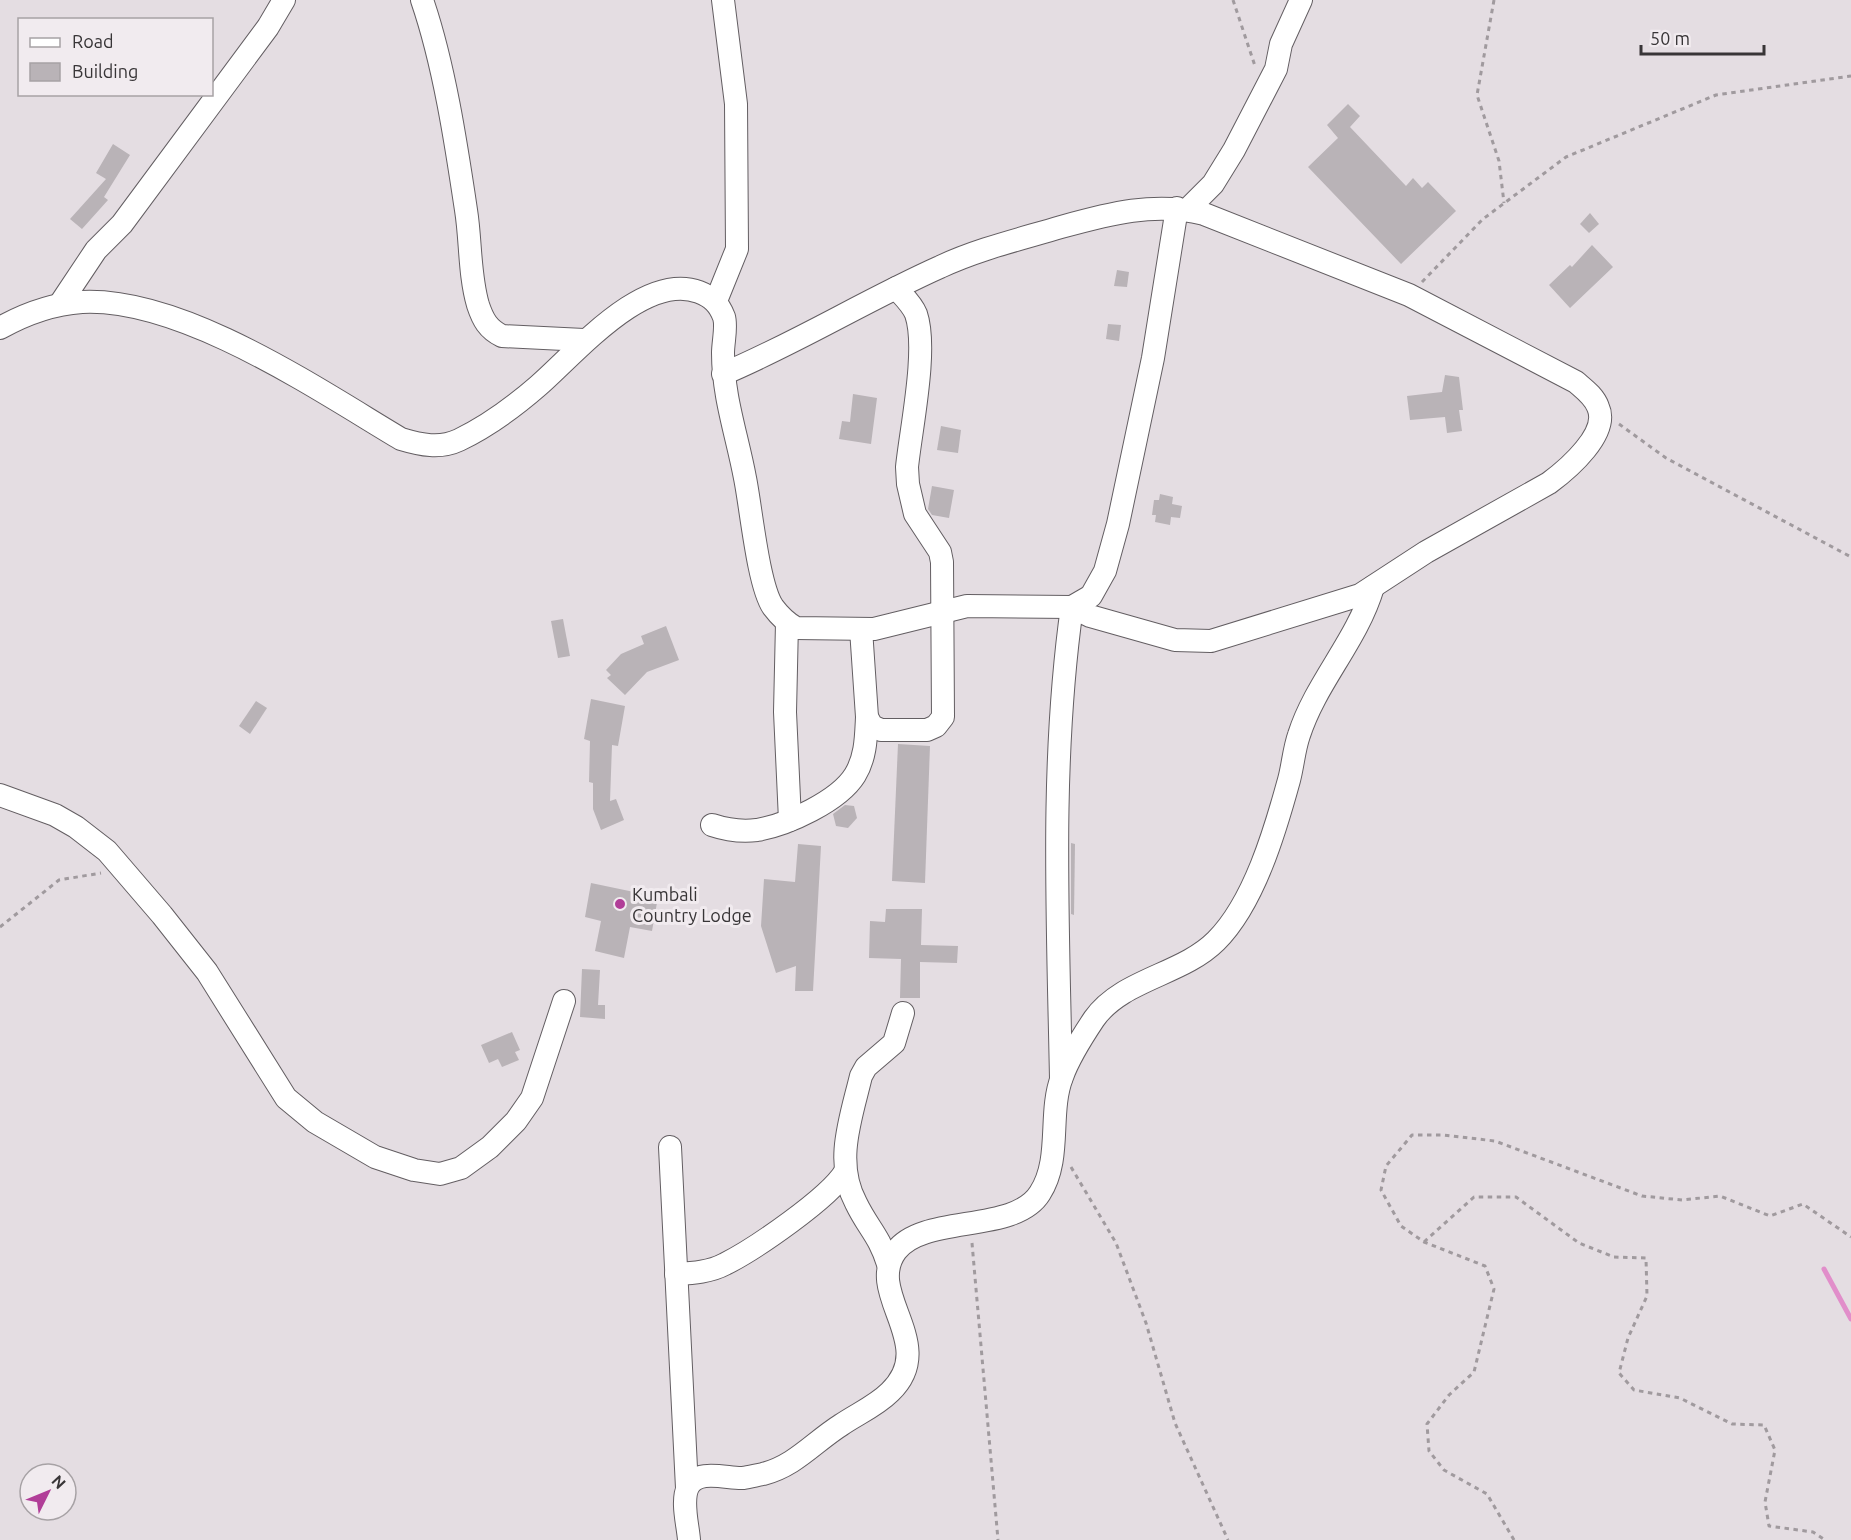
<svg xmlns="http://www.w3.org/2000/svg" width="1851" height="1540" font-family="Ubuntu,sans-serif">
	<style>
		.lines { fill: none; stroke-linecap: round; stroke-linejoin: round }
		.stream { stroke: #e18eca; stroke-width: 5 }
		.building { fill: #b9b3b7 }
		.minor-casing { stroke: #635e62; stroke-width: 24 }
		.path { stroke: #a09a9e; stroke-width: 3; stroke-dasharray: 4.5 4.5; stroke-linecap: butt }
		.minor { stroke: #fff; stroke-width: 22 }
		.poi-dot { fill: #b13e98; stroke: #f1ebef; stroke-width: 2 }
		.labels { text-anchor: middle; dominant-baseline: central; stroke-width: 6; stroke-linejoin: round; paint-order: stroke }
		.poi-label { font-size: 18px; fill: #383537; stroke: #f1ebef; text-anchor: start }
	</style>
	<rect width="100%" height="100%" fill="#e4dde2"/>
	<g class="lines">
		<path class="stream" d="M1824,1269L1851,1319"/>
	</g>
	<g class="building">
		<path d="M1348,104L1360,116L1350,127L1406,186L1413,178L1422,188L1428,182L1456,211L1401,264L1308,167L1338,138L1327,125Z"/>
		<path d="M113,144L130,155L104,197L108,200L82,229L70,219L106,179L96,173Z"/>
		<path d="M1590,213L1599,224L1589,233L1580,224Z"/>
		<path d="M1592,245L1613,267L1570,308L1549,285L1570,265L1572,267Z"/>
		<path d="M1117,270L1129,272L1127,287L1114,286Z"/>
		<path d="M1108,324L1121,325L1119,341L1106,339Z"/>
		<path d="M1445,375L1459,377L1463,410H1459L1462,431L1447,433L1445,417L1410,420L1407,396L1442,392Z"/>
		<path d="M853,394L877,398L871,444L839,439L842,421L850,422Z"/>
		<path d="M941,426L961,430L958,453L937,450Z"/>
		<path d="M932,486L954,490L949,518L932,515L928,509Z"/>
		<path d="M1160,494L1173,497L1172,504L1182,506L1180,518L1171,517L1170,525L1155,522L1156,515H1152L1154,500H1159Z"/>
		<path d="M563,619L570,656L558,658L551,621Z"/>
		<path d="M666,626L679,660L647,672L625,695L607,678L611,675L606,670L621,654L644,644L641,636Z"/>
		<path d="M591,699L625,706L618,746L612,745L610,801L616,799L624,820L601,830L593,809V783L589,782L590,741L584,739Z"/>
		<path d="M256,701L267,708L250,734L239,726Z"/>
		<path d="M898,744L930,746L925,883L892,881Z"/>
		<path d="M845,805L854,806L857,818L848,828L836,826L833,814Z"/>
		<path d="M1071,843L1075,844L1074,915L1071,914Z"/>
		<path d="M798,844L821,846L813,991H795L796,966L776,973L761,926L764,879L795,882Z"/>
		<path d="M591,883L658,897L652,931L630,927L624,958L595,951L601,921L585,917Z"/>
		<path d="M886,909H922L921,945L958,946L957,963L920,962V998H900L901,959L869,958L870,921L885,922Z"/>
		<path d="M582,969L600,970L598,1005H605V1019L580,1017Z"/>
		<path d="M512,1032L520,1050L515,1052L519,1060L502,1067L498,1059L489,1063L481,1045Z"/>
	</g>
	<g class="lines">
		<g class="minor-casing">
			<g id="minor">
				<path d="M422,0C444,64 456,143 466,210C471,241 469,274 478,305C483,320 488,329 502,336L584,340"/>
				<path d="M1187,210L1213,184L1234,150L1276,69L1281,44L1301,0"/>
				<path d="M716,301L737,249L736,104L723,0"/>
				<path d="M60,304L96,250L122,224L268,27L284,0"/>
				<path d="M0,328C25,314 52,304 82,302C182,297 317,389 401,439C421,445 440,449 459,440C486,427 515,406 538,386C575,354 644,271 699,292C712,297 719,304 724,317C727,327 723,342 723,353C723,397 737,435 745,478C751,507 758,585 773,607C779,615 787,623 796,628L874,629L967,606L1072,607L1091,596L1105,571L1118,524L1153,358L1177,208"/>
				<path d="M723,374C797,343 866,300 940,267C978,249 1021,239 1061,227C1108,214 1156,201 1204,214L1409,295L1576,382C1584,389 1594,396 1598,407C1610,433 1568,469 1549,483L1426,552L1360,595L1211,641L1175,640L1090,616L1072,607C1050,763 1058,921 1061,1079"/>
				<path d="M787,623L785,712L790,820"/>
				<path d="M861,629L867,717L872,726L881,730H927L936,726L943,717L942,562L940,552L915,514L908,484L907,467C911,428 928,349 916,314C912,304 903,296 896,288"/>
				<path d="M0,795L55,815L76,827L107,851L162,915L207,972L286,1098L315,1122L375,1157L414,1170L440,1174L461,1168L490,1147L516,1121L532,1098L564,1001"/>
				<path d="M712,825C727,830 741,832 757,830C787,825 839,801 855,775C866,757 866,737 867,717"/>
				<path d="M670,1147L687,1488"/>
				<path d="M888,1264C879,1235 868,1228 856,1203C834,1162 851,1118 861,1076L866,1067L894,1043L903,1013"/>
				<path d="M676,1274C694,1273 710,1272 725,1264C755,1249 829,1198 845,1172"/>
				<path d="M689,1540C688,1525 681,1501 688,1487C697,1468 728,1479 743,1478C750,1477 757,1475 763,1474C795,1466 814,1442 841,1425C857,1414 876,1406 890,1392C940,1344 864,1294 896,1251C923,1214 1015,1234 1040,1193C1062,1159 1048,1113 1062,1077C1069,1057 1082,1037 1094,1019C1122,979 1182,975 1216,941C1254,903 1275,831 1289,780C1293,765 1294,749 1299,735C1316,682 1357,641 1373,587"/>
			</g>
		</g>
		<g class="path">
			<path d="M1233,0L1255,66"/>
			<path d="M1494,0L1477,95L1499,161L1504,203"/>
			<path d="M1422,282L1483,219L1566,157L1716,95L1851,76"/>
			<path d="M1619,424L1666,458L1851,557"/>
			<path d="M0,927L59,880L101,873"/>
			<path d="M1071,1167L1116,1243L1146,1323L1175,1423L1228,1540"/>
			<path d="M1424,1242L1474,1197H1516L1579,1243L1614,1257L1646,1258L1647,1296L1628,1338L1619,1373L1634,1390L1680,1398L1732,1424L1764,1425L1775,1450L1765,1502L1769,1526L1813,1532L1825,1540"/>
			<path d="M972,1243L998,1540"/>
			<path d="M1514,1540L1487,1494L1444,1470L1429,1451L1427,1424L1449,1395L1474,1372L1494,1289L1485,1266L1424,1242L1401,1226L1381,1190L1386,1166L1412,1135H1443L1495,1141L1642,1196L1682,1200L1720,1196L1770,1216L1803,1204L1851,1237"/>
		</g>
		<use href="#minor" class="minor"/>
	</g>
	<circle class="poi-dot" cx="620" cy="904" r="6"/>
	<g class="labels">
		<g class="poi-label">
			<text x="632" y="894">Kumbali<tspan x="632" dy="21">Country Lodge</tspan></text>
		</g>
	</g>
	<rect x="18" y="18" width="195" height="78" fill="#f1ebef" stroke="#a7a2a5" stroke-width="1.5"/>
	<rect x="30" y="38" width="30" height="9" fill="#ffffff" stroke="#a7a2a5" stroke-width="1.5"/>
	<text x="72" y="48" font-size="18" fill="#383537">Road</text>
	<rect x="30" y="63" width="30" height="18" fill="#b9b3b7" stroke="#a7a2a5" stroke-width="1.5"/>
	<text x="72" y="78" font-size="18" fill="#383537">Building</text>
	<g transform="translate(48 1492) rotate(47)"><circle r="28" fill="#f1ebef" stroke="#a7a2a5" stroke-width="1.5"/>
	<path d="M0-4.5L10 22L0 15L-10 22Z" fill="#b13e98"/>
	<text y="-9" font-size="16" font-weight="bold" text-anchor="middle" fill="#383537">N</text>
	</g>
	<path d="M1641 45v9h123v-9" fill="none" stroke="#383537" stroke-width="3"/>
	<text x="1650" y="45" font-size="18" fill="#383537" stroke="#f1ebef" stroke-width="4.5" paint-order="stroke">50 m</text>
</svg>
